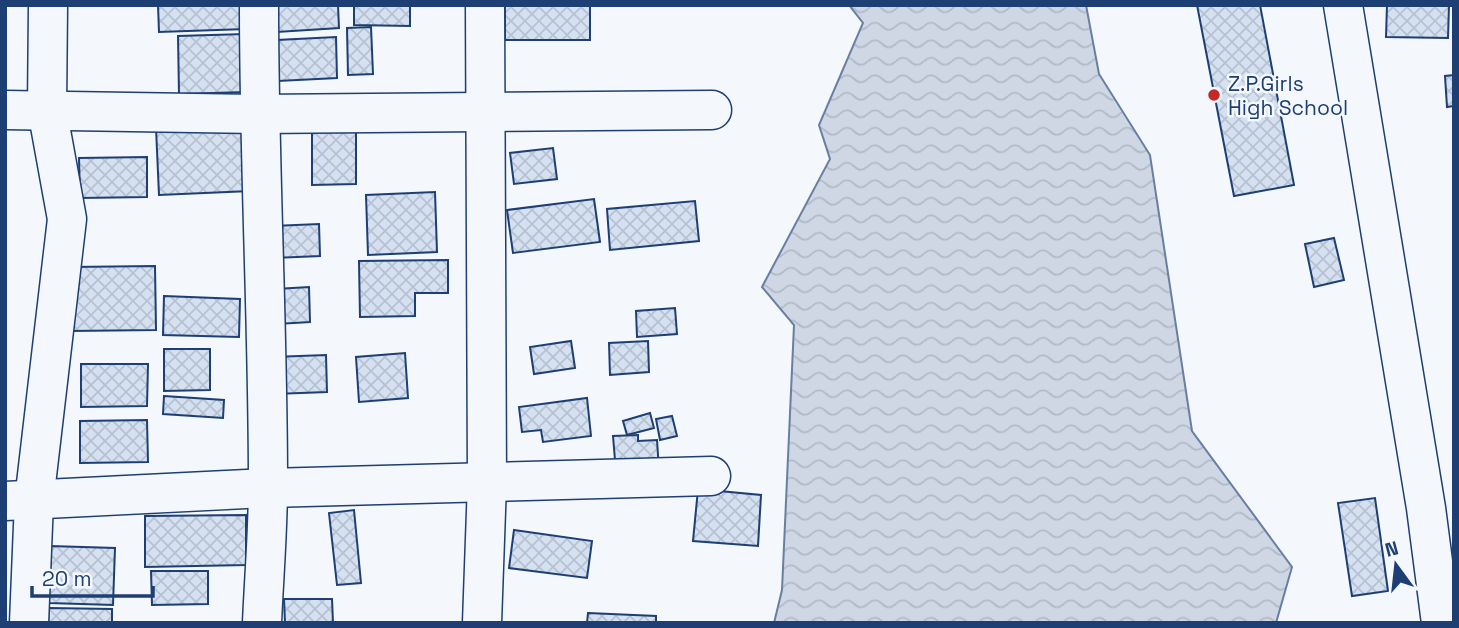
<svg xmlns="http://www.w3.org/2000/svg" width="1459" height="628" font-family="'Space Grotesk',sans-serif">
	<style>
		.water { fill: url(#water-waves); stroke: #687fa3; stroke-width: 2 }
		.building { fill: url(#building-cross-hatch); stroke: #1d3f73; stroke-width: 2 }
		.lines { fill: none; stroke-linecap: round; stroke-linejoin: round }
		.minor-casing { stroke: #1d3f73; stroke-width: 41 }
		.major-casing { stroke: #1d3f73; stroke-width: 41 }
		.minor { stroke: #f4f7fb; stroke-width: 38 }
		.major { stroke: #f4f7fb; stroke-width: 38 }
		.poi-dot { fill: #c62828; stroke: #f4f7fb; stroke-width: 2.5 }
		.labels { text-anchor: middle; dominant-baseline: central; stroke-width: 5; stroke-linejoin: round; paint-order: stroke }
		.poi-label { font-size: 21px; fill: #1d3f73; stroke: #f4f7fb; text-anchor: start }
	</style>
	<defs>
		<pattern id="water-waves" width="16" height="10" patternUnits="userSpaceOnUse" patternTransform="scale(1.75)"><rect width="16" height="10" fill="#cfd7e4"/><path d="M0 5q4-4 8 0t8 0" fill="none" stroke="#b1bac7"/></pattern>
		<pattern id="building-cross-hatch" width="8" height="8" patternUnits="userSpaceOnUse" patternTransform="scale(1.75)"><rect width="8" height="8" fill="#d5e0f0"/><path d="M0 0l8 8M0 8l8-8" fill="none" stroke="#b6c1d1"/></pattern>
	</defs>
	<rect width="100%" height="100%" fill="#f4f7fb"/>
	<path class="water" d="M849,5H1086L1099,74L1150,155L1192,431L1292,567L1276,623H774L782,590L794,325L762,287L830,159L819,125L863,23Z"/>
	<g class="building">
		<path d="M158,5H245L246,29L159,32Z"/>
		<path d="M276,5H338L339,28L277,32Z"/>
		<path d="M354,5L410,6V26L354,25Z"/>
		<rect x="505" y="5" width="85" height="35"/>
		<path d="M1197,5H1260L1294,185L1234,196Z"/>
		<path d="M1387,5H1449L1448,38L1386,37Z"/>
		<path d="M371,27L373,74L348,75L347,28Z"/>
		<path d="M245,34L246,92L179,94L178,36Z"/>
		<path d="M336,37L337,78L278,81L277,40Z"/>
		<path d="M1454,75V106L1447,107L1445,76Z"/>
		<path d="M312,120H356V184L312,185Z"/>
		<path d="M247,123L250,191L159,195L156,128Z"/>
		<path d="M553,148L557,179L514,184L510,153Z"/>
		<path d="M147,157V197L80,198L79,158Z"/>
		<path d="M435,192L437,252L368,255L366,195Z"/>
		<path d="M594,199L600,242L513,253L507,210Z"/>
		<path d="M695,201L699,241L610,250L607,209Z"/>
		<path d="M319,224L320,256L274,258L273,226Z"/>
		<path d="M1334,238L1344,280L1314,287L1305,244Z"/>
		<path d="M448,260V293H415V316L360,317L359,261Z"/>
		<path d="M155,266L156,330L70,331V267Z"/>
		<path d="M309,287L310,322L277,324L276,289Z"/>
		<path d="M164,296L240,299L239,337L163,335Z"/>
		<path d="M675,308L677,334L637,337L636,311Z"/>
		<path d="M571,341L575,368L534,374L530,347Z"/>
		<path d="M648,341L649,372L610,375L609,343Z"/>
		<path d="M164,349H210V390L164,391Z"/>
		<path d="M405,353L408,398L359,402L356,357Z"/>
		<path d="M326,355L327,392L274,394L273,357Z"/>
		<path d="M81,364H148L147,406L81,407Z"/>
		<path d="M164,396L224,400L223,418L163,414Z"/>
		<path d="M587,398L591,436L543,442L541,430L522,432L519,407Z"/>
		<path d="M650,413L654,428L627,435L623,421Z"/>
		<path d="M672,416L677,436L660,440L656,419Z"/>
		<path d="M147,420L148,462L80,463V421Z"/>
		<path d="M638,435V441L657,440L659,470L616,472L613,436Z"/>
		<path d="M698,489L761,495L758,546L693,541Z"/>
		<path d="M1375,498L1388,591L1352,596L1338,503Z"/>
		<path d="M354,510L361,583L337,585L329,513Z"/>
		<path d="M246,515V565L145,567V516Z"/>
		<path d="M514,530L592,541L587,578L509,568Z"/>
		<path d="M50,546L115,548L113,605L49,603Z"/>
		<path d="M151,571H208V604L152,605Z"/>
		<path d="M284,599H332L333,623H285Z"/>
		<path d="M49,608L112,609V623H48Z"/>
		<path d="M588,613L656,616V623H587Z"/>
	</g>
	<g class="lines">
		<g class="minor-casing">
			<g id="minor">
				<path d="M259,5C259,165 268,325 268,484C268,530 264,577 262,623"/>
				<path d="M5,110L259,114L712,110"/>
				<path d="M5,501L268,488L711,476"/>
				<path d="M29,623L34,501L67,219L47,109L48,5"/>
				<path d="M482,623L487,483L485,5"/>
			</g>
		</g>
		<g class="major-casing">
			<path id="major" d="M1343,5L1426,508L1441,623"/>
		</g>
		<use href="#minor" class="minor"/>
		<use href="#major" class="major"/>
	</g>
	<circle class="poi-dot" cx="1214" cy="95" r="7"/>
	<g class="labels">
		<g class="poi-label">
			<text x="1228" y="83">Z.P.Girls<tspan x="1228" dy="24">High School</tspan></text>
		</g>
	</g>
	<rect width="1459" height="628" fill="none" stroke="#1d3f73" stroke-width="14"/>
	<g transform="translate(1396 565) rotate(345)" stroke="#f4f7fb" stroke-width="5" paint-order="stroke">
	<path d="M0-5L12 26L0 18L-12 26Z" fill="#1d3f73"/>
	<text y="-10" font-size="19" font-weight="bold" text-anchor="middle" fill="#1d3f73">N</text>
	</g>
	<path d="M32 586v10h121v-10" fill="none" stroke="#1d3f73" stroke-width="3.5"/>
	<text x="42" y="586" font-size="21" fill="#1d3f73" stroke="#f4f7fb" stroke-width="5" paint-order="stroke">20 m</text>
</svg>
